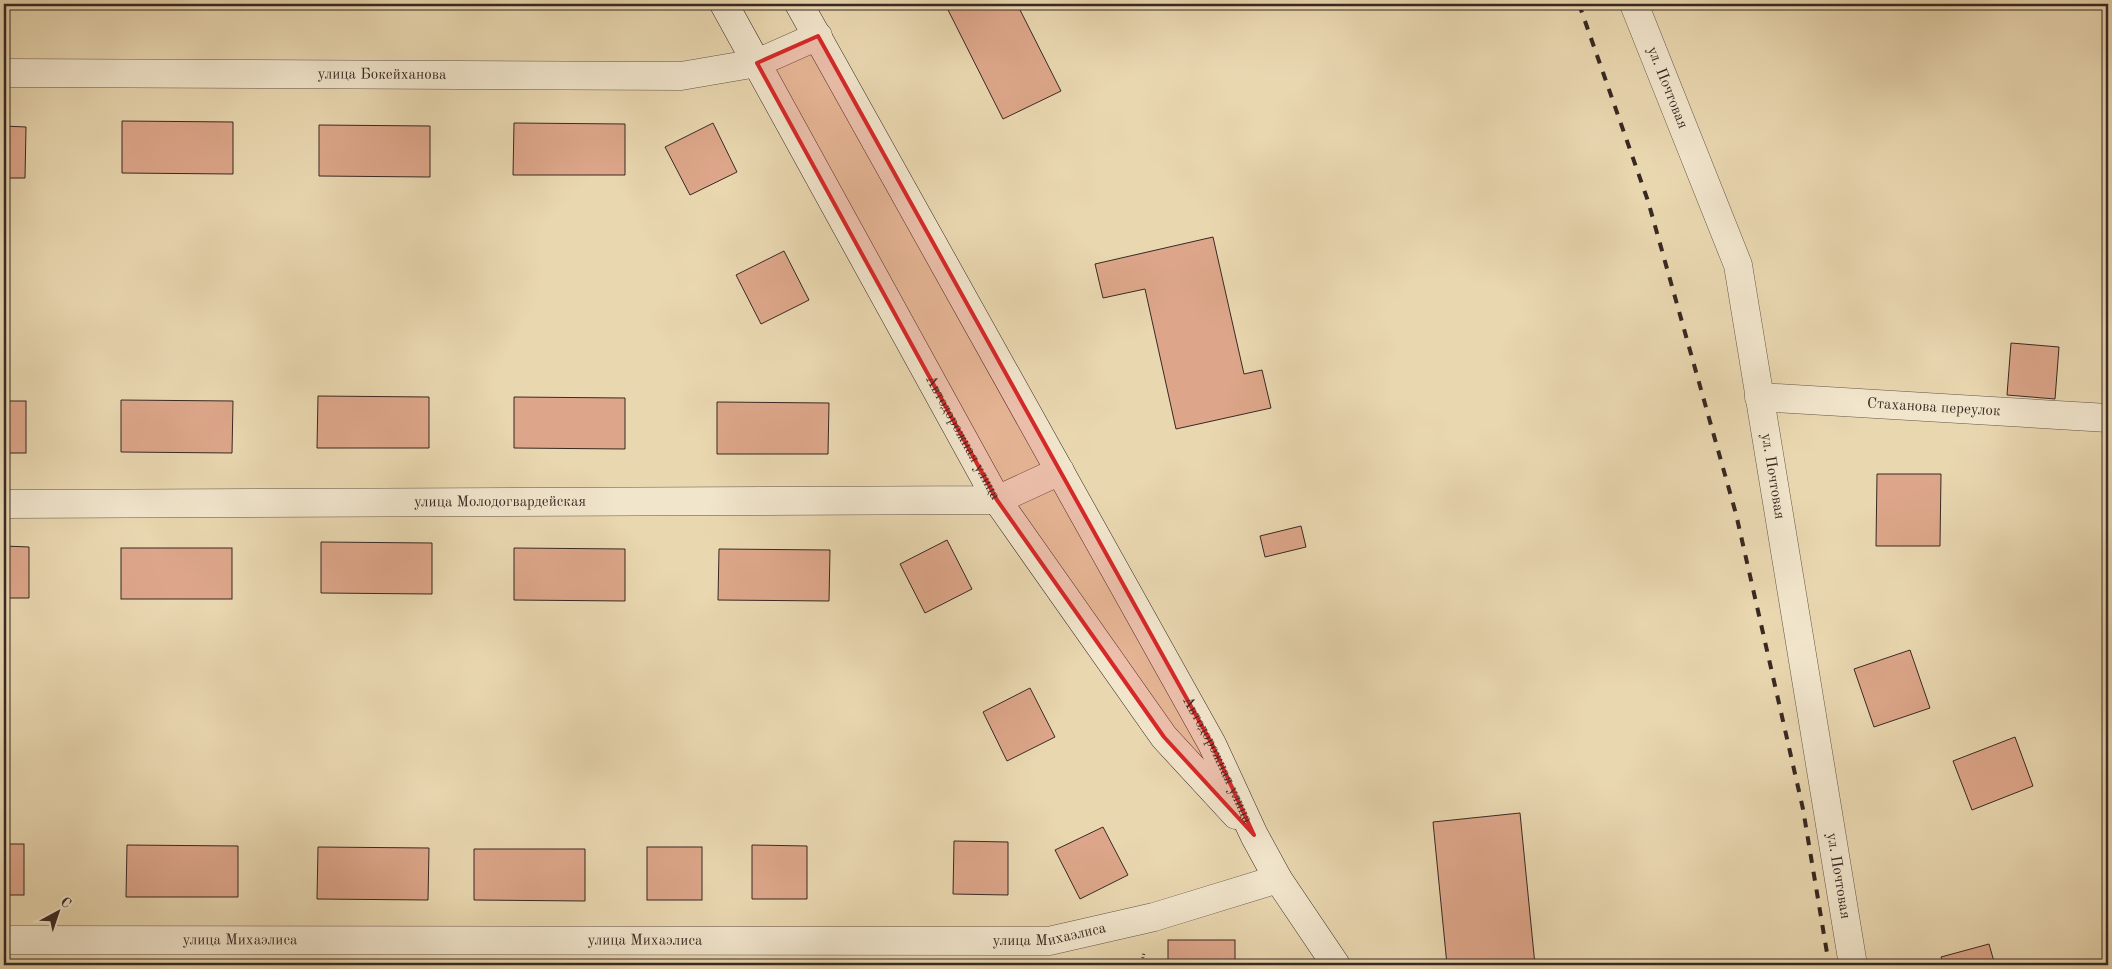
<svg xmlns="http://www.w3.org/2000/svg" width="2112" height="969" font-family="'Old Standard TT',serif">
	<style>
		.building { fill: #dda68a; stroke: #382922 }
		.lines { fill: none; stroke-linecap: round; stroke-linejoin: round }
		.street-casing { stroke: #645446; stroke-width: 29 }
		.secondary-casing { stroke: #382922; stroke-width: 29 }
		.path { stroke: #382922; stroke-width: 3; stroke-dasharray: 1 2.5; stroke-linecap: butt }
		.street { stroke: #f1e5cc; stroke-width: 28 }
		.secondary { stroke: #f1e5cc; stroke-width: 28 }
		.rail { stroke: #382922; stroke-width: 4; stroke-dasharray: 9 9; stroke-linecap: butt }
		.marked { fill: #d62828; fill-opacity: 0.2; stroke: #d62828; stroke-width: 4; stroke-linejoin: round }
		.labels { text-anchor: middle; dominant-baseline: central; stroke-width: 4.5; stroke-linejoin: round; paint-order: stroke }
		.street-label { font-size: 15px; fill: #382922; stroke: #f1e5cc }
	</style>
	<rect width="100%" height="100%" fill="#e9d7b0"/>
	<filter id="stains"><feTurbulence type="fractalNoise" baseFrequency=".004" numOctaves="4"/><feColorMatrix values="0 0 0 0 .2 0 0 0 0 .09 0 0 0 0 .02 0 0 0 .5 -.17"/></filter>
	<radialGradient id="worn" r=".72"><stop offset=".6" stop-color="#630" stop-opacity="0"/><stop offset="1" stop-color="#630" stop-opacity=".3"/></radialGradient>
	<g class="building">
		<path d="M945,4H1017L1061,91L1003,119Z"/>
		<path d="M122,121L233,122V174L122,173Z"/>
		<path d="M514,123L625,124V175H513Z"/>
		<path d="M713,123L737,172L690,195L665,147Z"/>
		<path d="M319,125L430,126V177L319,176Z"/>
		<path d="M4,126L26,127L25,178H4Z"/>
		<path d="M1213,237L1244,374L1262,370L1271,408L1176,429L1145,289L1103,298L1095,264Z"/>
		<path d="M784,251L809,300L761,324L736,275Z"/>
		<path d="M2011,343L2059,347L2055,399L2007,395Z"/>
		<path d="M318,396L429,397V448H317Z"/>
		<path d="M514,397L625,398V449L514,448Z"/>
		<path d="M121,400L233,401L232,453L121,452Z"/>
		<rect x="4" y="401" width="22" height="52"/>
		<path d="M717,402L829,403L828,454H717Z"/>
		<path d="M1877,474H1941L1940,546H1876Z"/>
		<path d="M1301,526L1306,547L1265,557L1260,536Z"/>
		<path d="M947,540L972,589L925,613L900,564Z"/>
		<path d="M321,542L432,543V594L321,593Z"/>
		<path d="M4,546L29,547V598H4Z"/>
		<rect x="121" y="548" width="111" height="51"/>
		<path d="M514,548L625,549V601L514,600Z"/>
		<path d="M719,549L830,550L829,601L718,600Z"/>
		<path d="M1910,650L1930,708L1874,727L1854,669Z"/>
		<path d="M1030,688L1055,737L1007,761L983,712Z"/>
		<path d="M2015,737L2033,786L1972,810L1953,761Z"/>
		<path d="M1520,813L1535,965H1447L1433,822Z"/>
		<path d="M1103,827L1128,875L1080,899L1055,850Z"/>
		<path d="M954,841L1008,842V895L953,894Z"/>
		<rect x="4" y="844" width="20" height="51"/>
		<path d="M127,845L238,846V897H126Z"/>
		<path d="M752,845L807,846V899H752Z"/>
		<path d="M318,847L429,848L428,900L317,899Z"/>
		<rect x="647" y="847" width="55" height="53"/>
		<path d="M474,849H585V901L474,900Z"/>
		<rect x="1168" y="940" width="67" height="25"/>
		<path d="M1989,944L1995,965H1944L1941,957Z"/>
	</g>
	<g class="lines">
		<g class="street-casing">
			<g id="street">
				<path id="s1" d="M1634,4L1738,265L1853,965"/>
				<path id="s2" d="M4,73L681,76L757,63L818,36"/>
				<path id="s3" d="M1759,397L2108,418"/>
				<path id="s4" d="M4,504L997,500L1060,471"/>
				<path id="s5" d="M4,940L1049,941L1154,917L1278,879"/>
			</g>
		</g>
		<g class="secondary-casing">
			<g id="secondary">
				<path id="s6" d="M724,4L997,500L1164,737L1236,815"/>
				<path id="s7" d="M799,4L1212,744L1254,835L1278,879L1336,965"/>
			</g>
		</g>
		<path class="path" d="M1141,965L1144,953"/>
		<use href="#street" class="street"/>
		<use href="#secondary" class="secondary"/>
		<path class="rail" d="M1579,4L1648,201L1736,514L1803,809L1829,965"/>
	</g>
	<path class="marked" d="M818,36L1212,744L1254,835L1164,737L997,500L757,63Z"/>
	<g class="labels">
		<g class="street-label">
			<text stroke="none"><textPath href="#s2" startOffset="378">улица Бокейханова</textPath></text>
			<text stroke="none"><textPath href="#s1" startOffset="90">ул. Почтовая</textPath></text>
			<text stroke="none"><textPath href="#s3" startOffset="175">Стаханова переулок</textPath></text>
			<text stroke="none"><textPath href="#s6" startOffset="495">Автодорожная улица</textPath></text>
			<text stroke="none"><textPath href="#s1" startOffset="495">ул. Почтовая</textPath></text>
			<text stroke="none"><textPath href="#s4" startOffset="496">улица Молодогвардейская</textPath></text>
			<text stroke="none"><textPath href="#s7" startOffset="864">Автодорожная улица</textPath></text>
			<text stroke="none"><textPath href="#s1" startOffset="900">ул. Почтовая</textPath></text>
			<text stroke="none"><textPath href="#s5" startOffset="1046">улица Михаэлиса</textPath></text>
			<text stroke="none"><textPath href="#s5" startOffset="641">улица Михаэлиса</textPath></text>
			<text stroke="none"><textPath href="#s5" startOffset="236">улица Михаэлиса</textPath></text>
		</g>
	</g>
	<rect width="2112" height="969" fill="none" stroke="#e9d7b0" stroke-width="20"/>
	<rect x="5" y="5" width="2102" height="959" fill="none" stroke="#382922" stroke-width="2.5"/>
	<rect x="10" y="10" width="2092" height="949" fill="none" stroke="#382922"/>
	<g transform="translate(58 912) rotate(40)" stroke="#f1e5cc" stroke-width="4" paint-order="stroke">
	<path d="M0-4L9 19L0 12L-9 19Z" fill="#382922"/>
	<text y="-8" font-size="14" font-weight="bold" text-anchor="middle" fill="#382922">С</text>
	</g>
	<rect width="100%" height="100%" filter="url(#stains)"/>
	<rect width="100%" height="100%" fill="url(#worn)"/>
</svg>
